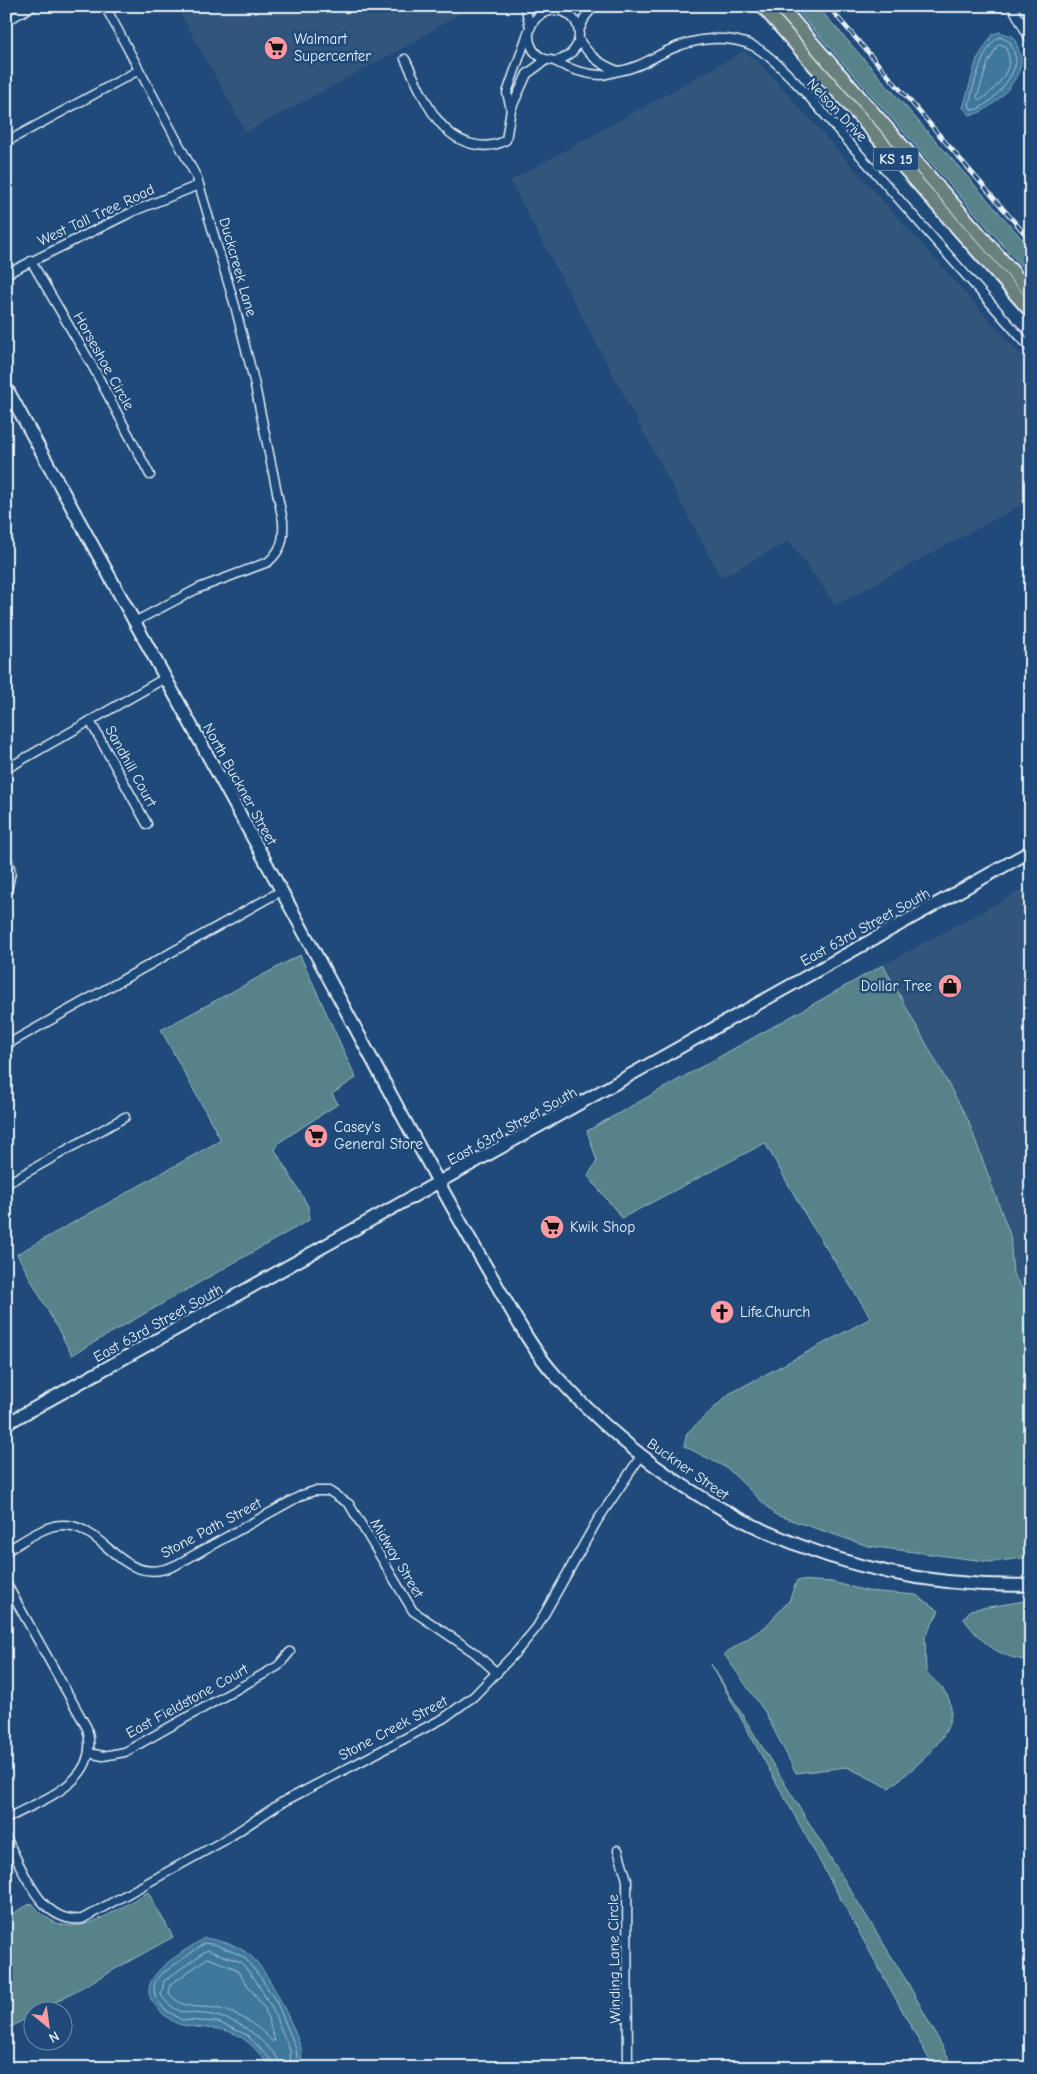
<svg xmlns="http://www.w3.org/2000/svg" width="1037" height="2074" font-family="'Comic Neue',sans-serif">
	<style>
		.built { fill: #33547c }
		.green { fill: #56828a; stroke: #9fbac1 }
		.water { fill: #40789c; stroke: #83a8c1 }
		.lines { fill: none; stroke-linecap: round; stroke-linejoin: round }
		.shore { stroke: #a5c1d3; stroke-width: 1 }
		.minor-casing { stroke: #e8f1f8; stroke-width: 11 }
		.secondary-casing { stroke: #e8f1f8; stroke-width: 15 }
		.primary-casing { stroke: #e8f1f8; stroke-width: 16 }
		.minor { stroke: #1f4a7a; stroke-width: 8 }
		.secondary { stroke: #1f4a7a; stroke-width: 11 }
		.primary { stroke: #6a807d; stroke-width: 12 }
		.rail-casing { stroke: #e8f1f8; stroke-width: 4.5 }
		.rail { stroke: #1f4a7a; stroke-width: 2.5; stroke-dasharray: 8; stroke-linecap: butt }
		.labels { text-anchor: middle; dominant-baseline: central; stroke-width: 5; stroke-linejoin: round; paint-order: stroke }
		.shield { fill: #1f4a7a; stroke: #acbfd2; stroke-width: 1 }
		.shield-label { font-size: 14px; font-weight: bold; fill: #e8f1f8 }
		.poi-label { font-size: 15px; fill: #e8f1f8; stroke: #1f4a7a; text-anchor: start }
		.street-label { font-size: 15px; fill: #e8f1f8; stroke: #1f4a7a }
	</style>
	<rect width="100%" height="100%" fill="#1f4a7a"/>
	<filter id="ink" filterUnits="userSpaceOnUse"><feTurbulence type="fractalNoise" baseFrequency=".02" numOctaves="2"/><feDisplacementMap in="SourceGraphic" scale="10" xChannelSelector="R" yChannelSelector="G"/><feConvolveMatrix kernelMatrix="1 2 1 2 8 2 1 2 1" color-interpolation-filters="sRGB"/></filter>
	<g filter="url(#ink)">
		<g class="built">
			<path d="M176,6H472L407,46L246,132Z"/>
			<path d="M744,51L757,60L1031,366V500L836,605L789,541L721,578L510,181Z"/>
			<path d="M1031,885V1302L1013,1274L1010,1235L968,1120L883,965Z"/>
		</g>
		<g class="green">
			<path d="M793,6H817L1031,249V277Z"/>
			<path d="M300,955L356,1078L332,1094L338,1104L278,1143L275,1150L308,1206L309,1220L72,1355L17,1254L221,1140L161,1030Z"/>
			<path d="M883,965L968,1120L1010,1235L1013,1274L1031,1302V1557L992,1562L868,1546L776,1515L727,1468L684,1446L687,1433L729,1394L871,1318L809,1221L765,1143L622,1218L588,1176L597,1161L587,1131Z"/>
			<path d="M797,1580L832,1582L867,1591L916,1595L939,1611L925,1637L926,1673C935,1681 947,1690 950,1703C959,1736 911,1770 889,1788L847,1767L796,1773L765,1712L724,1654L765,1627L789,1601Z"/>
			<path d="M1031,1600V1660C1002,1660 980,1642 964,1619L970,1610Z"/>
			<path d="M711,1664L909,1985L954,2068H934Z"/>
			<path d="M148,1892L173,1937L39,2011L32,2012V2015L6,2030V1917L32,1903C68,1950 109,1913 148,1892Z"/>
		</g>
		<g class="water">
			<path d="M1000,32L1014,37C1016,44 1021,53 1021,60C1022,80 989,114 970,115L963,108L977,59L993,34Z"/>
			<path d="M204,1938C217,1940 236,1944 247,1953C267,1966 292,2023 300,2045C303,2052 300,2061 303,2068H271C263,2059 255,2047 245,2040C226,2025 204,2030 182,2025C172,2023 161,2013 155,2005C131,1977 185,1952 204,1938Z"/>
		</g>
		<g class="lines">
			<g class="shore">
				<path d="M1000,37L1010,42C1012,48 1016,56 1016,61C1015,77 987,110 972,110L969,105C972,90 984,42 1000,37Z"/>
				<path d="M999,44L1005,46C1007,51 1010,57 1009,62C1008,75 990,96 979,100L977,97L988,63Z"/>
				<path d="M208,1958L236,1969L265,2009L275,2041H272C258,2026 243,2016 223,2010C202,2003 186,2014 169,1993L170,1985Z"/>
				<path d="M274,2068L273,2062L247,2035L218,2022L182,2020L164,2009L155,1997L154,1985L159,1976L205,1943L217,1945L244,1957L261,1978L277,2003L296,2048L298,2068"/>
				<path d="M281,2068C280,2059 274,2054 269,2048C255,2034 241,2022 220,2017C195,2009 179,2021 161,1995L164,1981L207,1950L241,1962L256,1981L271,2006L290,2050L291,2068"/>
			</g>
			<g class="minor-casing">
				<g id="minor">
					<path d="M105,6L197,178L235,306L254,381L283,521C284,539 282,550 268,562L199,588L134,622"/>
					<path d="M1012,6L1031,41"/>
					<path d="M567,13L576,6"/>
					<path d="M6,21L33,6"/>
					<path d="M579,31L585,17L594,6"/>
					<path d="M579,40C590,56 599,64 618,71"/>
					<path d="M405,59C421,90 435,135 472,144C484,147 496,146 506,140L511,109L527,74L546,60"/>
					<path d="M555,61C591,54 584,6 550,11C542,12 536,17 532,24C525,37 531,54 545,59C549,60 553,60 556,62C571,70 584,74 600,75C607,75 613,72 619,71C638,68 652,58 669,50C695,38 727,34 753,46C777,57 825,115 844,137C906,208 969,278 1031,349"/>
					<path d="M511,109L507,93L530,27L525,6"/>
					<path d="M6,142L139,70"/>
					<path d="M31,261L93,367L150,475"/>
					<path d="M6,274L134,211L199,185"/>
					<path d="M90,721L147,824"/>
					<path d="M6,769L165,678"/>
					<path d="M6,854L11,872L6,895"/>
					<path d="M6,1045L281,891"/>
					<path d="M6,1184L125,1117"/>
					<path d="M6,1551C21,1543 37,1530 54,1526C105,1516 118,1592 176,1565L302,1495L314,1491H329L349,1504L413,1611L475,1653L497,1673"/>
					<path d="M6,1583L87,1728C102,1782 44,1798 6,1819"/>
					<path d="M89,1753L103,1756L125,1752L278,1666L290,1652"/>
					<path d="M6,1838C23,1869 40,1924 82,1919L225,1840L281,1803L444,1718L474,1696L517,1651L537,1627L597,1521L641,1456"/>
					<path d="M618,1850L627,1880L628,2068"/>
				</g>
			</g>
			<g class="secondary-casing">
				<g id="secondary">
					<path d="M6,387C121,598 238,808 351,1020C396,1104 440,1188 488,1270C509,1305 528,1345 556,1376C680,1512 845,1590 1031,1585"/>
					<path d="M6,1424L1031,851"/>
				</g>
			</g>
			<g class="primary-casing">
				<g id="primary">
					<path d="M762,6L1031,312"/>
					<path d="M780,6L1031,293"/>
				</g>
			</g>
			<use href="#minor" class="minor"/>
			<use href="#secondary" class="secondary"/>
			<use href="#primary" class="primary"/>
			<g class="rail-casing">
				<path id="rail" d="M828,6L1031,241"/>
			</g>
			<use href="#rail" class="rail"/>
		</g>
	</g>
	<defs>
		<g id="supermarket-disc" transform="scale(1.25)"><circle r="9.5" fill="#ff9aa2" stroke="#1f4a7a"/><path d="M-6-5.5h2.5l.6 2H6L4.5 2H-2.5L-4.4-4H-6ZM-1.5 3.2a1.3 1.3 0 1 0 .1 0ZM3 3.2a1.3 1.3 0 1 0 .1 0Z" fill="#111"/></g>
		<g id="shop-disc" transform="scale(1.25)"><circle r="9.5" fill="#ff9aa2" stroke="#1f4a7a"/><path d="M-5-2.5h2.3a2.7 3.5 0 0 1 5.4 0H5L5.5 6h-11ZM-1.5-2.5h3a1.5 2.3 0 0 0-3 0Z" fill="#111"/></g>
		<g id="church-disc" transform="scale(1.25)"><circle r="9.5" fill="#ff9aa2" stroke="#1f4a7a"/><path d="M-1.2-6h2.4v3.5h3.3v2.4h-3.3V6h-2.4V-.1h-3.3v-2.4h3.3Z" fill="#111"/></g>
	</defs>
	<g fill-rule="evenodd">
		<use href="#supermarket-disc" x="276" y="48"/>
		<use href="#shop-disc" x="950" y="986"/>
		<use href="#supermarket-disc" x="316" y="1136"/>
		<use href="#supermarket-disc" x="552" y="1227"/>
		<use href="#church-disc" x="722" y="1312"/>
	</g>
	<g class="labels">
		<rect class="shield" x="873.5" y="147.5" width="45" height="23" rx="4"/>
		<g class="shield-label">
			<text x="896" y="159">KS 15</text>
		</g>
		<g class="poi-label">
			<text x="294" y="39">Walmart<tspan x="294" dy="17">Supercenter</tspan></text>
			<text x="932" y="986" text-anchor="end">Dollar Tree</text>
			<text x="334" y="1127">Casey's<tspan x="334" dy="17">General Store</tspan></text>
			<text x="570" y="1227">Kwik Shop</text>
			<text x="740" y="1312">Life.Church</text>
		</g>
		<g class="street-label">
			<text transform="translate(837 110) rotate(47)">Nelson Drive</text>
			<text transform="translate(96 215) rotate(-25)">West Tall Tree Road</text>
			<text transform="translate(238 267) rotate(74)">Duckcreek Lane</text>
			<text transform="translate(104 361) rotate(61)">Horseshoe Circle</text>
			<text transform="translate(131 766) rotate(61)">Sandhill Court</text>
			<text transform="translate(240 784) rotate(61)">North Buckner Street</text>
			<text transform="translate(865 927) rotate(-29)">East 63rd Street South</text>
			<text transform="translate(512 1126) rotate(-29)">East 63rd Street South</text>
			<text transform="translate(158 1323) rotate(-29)">East 63rd Street South</text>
			<text transform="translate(688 1469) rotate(35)">Buckner Street</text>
			<text transform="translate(211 1528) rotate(-28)">Stone Path Street</text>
			<text transform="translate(397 1558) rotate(59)">Midway Street</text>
			<text transform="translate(187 1701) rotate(-29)">East Fieldstone Court</text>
			<text transform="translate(393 1728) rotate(-28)">Stone Creek Street</text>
			<text transform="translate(614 1959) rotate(-91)">Winding Lane Circle</text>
		</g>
	</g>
	<rect width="1037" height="2074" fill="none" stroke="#1f4a7a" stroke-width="25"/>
	<rect x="12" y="12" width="1012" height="2049" fill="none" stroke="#e8f1f8" stroke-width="2" filter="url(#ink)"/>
	<g transform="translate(48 2026) rotate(151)"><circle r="24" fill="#1f4a7a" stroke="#6f8dac"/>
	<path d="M0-4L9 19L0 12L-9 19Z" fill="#ff9aa2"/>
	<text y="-8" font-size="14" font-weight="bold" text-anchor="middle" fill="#e8f1f8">N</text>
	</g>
</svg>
